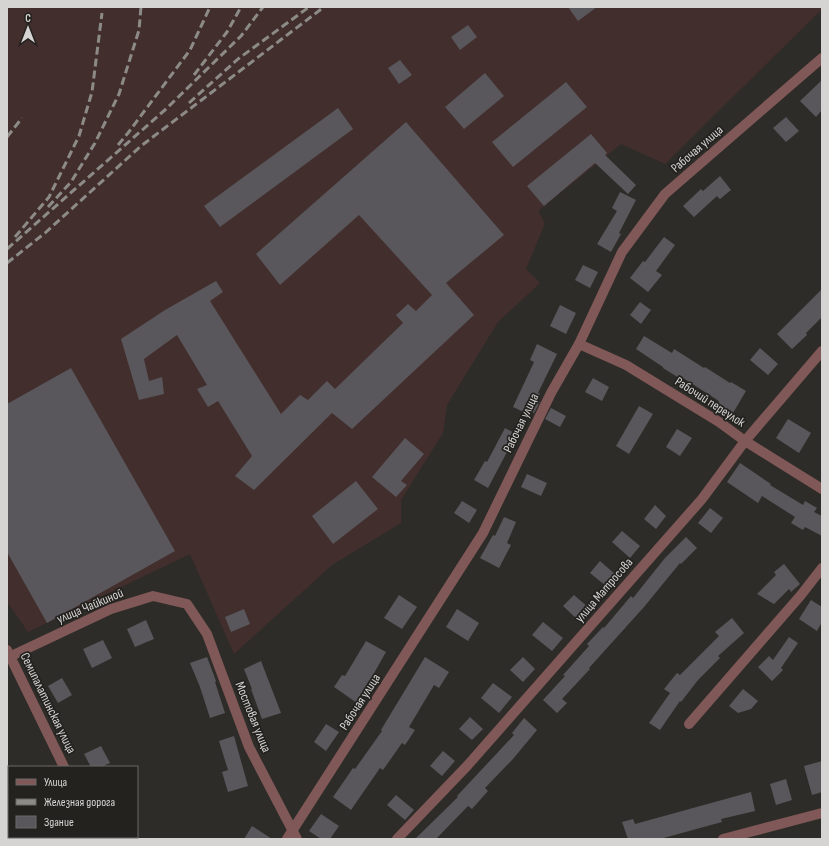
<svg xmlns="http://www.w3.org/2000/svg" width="829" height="846" font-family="'Sofia Sans Condensed',sans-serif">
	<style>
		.industrial { fill: #422e2d }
		.building { fill: #59575b }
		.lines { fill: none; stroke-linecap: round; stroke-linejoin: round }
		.minor { stroke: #7f5857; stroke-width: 10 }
		.tertiary { stroke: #7f5857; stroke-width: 10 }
		.rail { stroke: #8c8b88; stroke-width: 3; stroke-dasharray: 8 4; stroke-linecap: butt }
		.labels { text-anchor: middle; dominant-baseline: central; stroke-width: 3.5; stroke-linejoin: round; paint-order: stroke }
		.street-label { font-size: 13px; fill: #d5d4d2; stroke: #24221f }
	</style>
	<rect width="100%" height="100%" fill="#2e2c28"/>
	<path class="industrial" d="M7,7H822V9L665,164L621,144L538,211L545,223L526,269L540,283L498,322L447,405L443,433L401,500V523L332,565L234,654L190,554L28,632L7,602Z"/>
	<g class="building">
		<path d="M568,7H597L578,21Z"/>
		<path d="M468,25L477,37L460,50L451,37Z"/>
		<path d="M400,60L412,75L399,84L388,68Z"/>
		<path d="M485,73L504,96L464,129L445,107Z"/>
		<path d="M822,80V110L816,117L800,101Z"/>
		<path d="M566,82L587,107L513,167L492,142Z"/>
		<path d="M338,108L353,129L220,227L204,206Z"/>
		<path d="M786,117L799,131L786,142L773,128Z"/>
		<path d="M406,122L504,235L446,283L474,315L352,429L332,413L254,490L235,476L252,456L218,401L208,407L197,389L207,385L177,335L144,359L149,381L162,377L164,394L139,400L121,339L165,310L216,281L223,292L210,301L281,414L300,395L308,400L327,381L335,389L403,323L396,315L408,304L416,311L432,295L359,215L280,285L256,254Z"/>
		<path d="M591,134L607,153L605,155L636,185L628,194L595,163L544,206L527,186Z"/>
		<path d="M720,176L731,190L720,199L717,196L694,217L683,206L701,189L703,191Z"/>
		<path d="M620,192L636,200L619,233L621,234L611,252L597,244L617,211L612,208Z"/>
		<path d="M664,237L675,245L656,271L662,275L648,292L630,278L643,261L645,262Z"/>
		<path d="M583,265L598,272L590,288L575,280Z"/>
		<path d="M822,289V317L806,333L807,335L792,349L777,334Z"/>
		<path d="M640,302L651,310L641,324L630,315Z"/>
		<path d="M560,305L576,313L566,334L550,326Z"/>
		<path d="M644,336L672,353L674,349L704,368L705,367L730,383L731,382L746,391L733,413L718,404L719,401L680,376L679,378L663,368V367L636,349Z"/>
		<path d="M537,344L557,354L538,393L540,394L537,400L540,402L534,413L531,412L530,415L513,407L534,362L530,360Z"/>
		<path d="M760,348L778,364L768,375L750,360Z"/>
		<path d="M71,368L175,551L47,623L7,552V404Z"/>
		<path d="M593,378L609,387L602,401L585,392Z"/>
		<path d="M639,406L653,414L629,454L616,446Z"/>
		<path d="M551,408L566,416L560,427L545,419Z"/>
		<path d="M788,419L811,433L799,453L776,438Z"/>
		<path d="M505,428L518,435L509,453L507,452L488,488L474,480L485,461L487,462Z"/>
		<path d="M677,429L692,438L680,456L666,447Z"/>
		<path d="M405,438L424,454L401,481L407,485L396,497L372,477Z"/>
		<path d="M740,463L771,484L770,485L803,505L805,501L817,508L814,512L822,516V536L805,527L803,530L791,523L795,517L762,496L758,503L727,482Z"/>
		<path d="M527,474L547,483L541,496L521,487Z"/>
		<path d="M356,481L378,509L333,544L312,516Z"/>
		<path d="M462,501L477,510L469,523L454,513Z"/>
		<path d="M655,505L666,516L656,529L644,519Z"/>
		<path d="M710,508L723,518L711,533L698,523Z"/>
		<path d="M504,517L516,522L507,543L511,545L499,568L480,558L493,535L495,536Z"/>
		<path d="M622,531L640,546L630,558L612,542Z"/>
		<path d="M686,537L697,548L681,564L680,563L644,607L589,668L590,669L562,699L567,703L557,713L543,700L565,676L563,675L589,646L587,644L603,627L604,628L631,596L633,598L665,558Z"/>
		<path d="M600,561L616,575L606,586L590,573Z"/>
		<path d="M784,564L800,584L791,592L789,589L774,604L757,594L776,575L774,572Z"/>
		<path d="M399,595L417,607L402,629L384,618Z"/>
		<path d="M574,595L589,608L578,620L563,606Z"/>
		<path d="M811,600L822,607V622L817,631L799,619Z"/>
		<path d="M244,609L250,624L231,632L225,617Z"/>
		<path d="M457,609L479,623L468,641L446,627Z"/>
		<path d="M732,618L744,633L718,656L720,658L698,680L681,702L680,701L660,730L649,723L670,693L664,689L677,673L680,675L719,636L715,632Z"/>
		<path d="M146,620L154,639L135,647L127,629Z"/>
		<path d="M543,622L563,638L552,651L532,635Z"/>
		<path d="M789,637L798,643L781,668L783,670L772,681L758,667L769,656L773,660Z"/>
		<path d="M103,640L112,658L92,668L83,649Z"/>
		<path d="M366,641L386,652L357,703L334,687L342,675L345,676Z"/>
		<path d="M207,657L216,681L215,682L225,713L210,718L200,687L190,663Z"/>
		<path d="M425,657L449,672L439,688L434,685L409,727L415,730L405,745L402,743L383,770L380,768L351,810L333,797L353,768L355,769L382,731L381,730Z"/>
		<path d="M523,657L535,669L523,682L510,670Z"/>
		<path d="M261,661L281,713L262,719L251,689H252L244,669Z"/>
		<path d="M62,678L72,695L58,703L48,686Z"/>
		<path d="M493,683L512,697L499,713L481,698Z"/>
		<path d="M743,689L758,701L751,709L738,713L729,706Z"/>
		<path d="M470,717L483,729L472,740L459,729Z"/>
		<path d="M524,718L537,730L513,759L485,788L488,791L472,809L468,806L436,839H415L458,797L457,796L514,735L512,733Z"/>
		<path d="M326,724L339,732L326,751L314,742Z"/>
		<path d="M234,736L248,786L228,792L222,772L228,770L219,741Z"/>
		<path d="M101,746L110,763L101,767H91L84,754Z"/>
		<path d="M443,751L455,761L442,776L430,766Z"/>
		<path d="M822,761V792L812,795L804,766Z"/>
		<path d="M786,779L792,800L776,805L770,784Z"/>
		<path d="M751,792L755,811L721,819L722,822L660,839H628L622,822L633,819L635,824Z"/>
		<path d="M396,795L414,810L405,820L387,805Z"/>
		<path d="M321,814L339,826L330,839H321L309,831Z"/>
		<path d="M252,826L272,839H244Z"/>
	</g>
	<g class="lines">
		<g class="minor">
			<path d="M579,344L626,365L719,422L745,441L822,489"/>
			<path d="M7,650L64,767"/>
			<path d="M689,724L801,595L822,568"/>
			<path d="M98,837L99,839"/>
			<path d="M287,839L483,533L551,393L579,344L622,252L665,194L822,58"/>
			<path d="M397,839L467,766L702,499L745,441L822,351"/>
			<path d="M723,839L822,813"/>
		</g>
		<path class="tertiary" d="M7,658L111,609L153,596L187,604L207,634L249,747L297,839"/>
		<g class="rail">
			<path d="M194,75L227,32L241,7"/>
			<path d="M189,103L238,59L309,7"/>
			<path d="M7,137L22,118"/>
			<path d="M118,145L128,133L190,50L210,7"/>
			<path d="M48,207L71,182L95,143L119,94L139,30L141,7"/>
			<path d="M15,237L49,197L79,136L92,92L102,13"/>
			<path d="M7,249L166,109L241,36L263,7"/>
			<path d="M7,263L45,233L141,146L324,7"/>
		</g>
	</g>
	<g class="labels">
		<g class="street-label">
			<text transform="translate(697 149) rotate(-41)">Рабочая улица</text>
			<text transform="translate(710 402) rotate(33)">Рабочий переулок</text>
			<text transform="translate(521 423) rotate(-64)">Рабочая улица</text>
			<text transform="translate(604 590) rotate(-49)">улица Матросова</text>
			<text transform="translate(90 606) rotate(-23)">улица Чайкиной</text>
			<text transform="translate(360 702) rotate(-57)">Рабочая улица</text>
			<text transform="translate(48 703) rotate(64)">Семипалатинская улица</text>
			<text transform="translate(253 717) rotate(68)">Мостовая улица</text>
		</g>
	</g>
	<rect width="829" height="846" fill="none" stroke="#d5d4d2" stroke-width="16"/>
	<rect x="8" y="766" width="130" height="72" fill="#24221f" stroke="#6b6967"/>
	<rect x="16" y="779" width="20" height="6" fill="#7f5857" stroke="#6b6967"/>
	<text x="44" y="786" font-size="12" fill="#d5d4d2">Улица</text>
	<rect x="16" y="799" width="20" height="6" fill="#8c8b88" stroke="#6b6967"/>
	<text x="44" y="806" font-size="12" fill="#d5d4d2">Железная дорога</text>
	<rect x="16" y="816" width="20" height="12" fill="#59575b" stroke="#6b6967"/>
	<text x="44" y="826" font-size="12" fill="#d5d4d2">Здание</text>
	<g transform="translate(28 28)" stroke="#24221f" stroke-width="3" paint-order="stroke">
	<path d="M0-3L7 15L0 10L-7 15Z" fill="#d5d4d2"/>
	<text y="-6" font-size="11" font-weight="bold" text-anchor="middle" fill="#d5d4d2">С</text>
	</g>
</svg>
